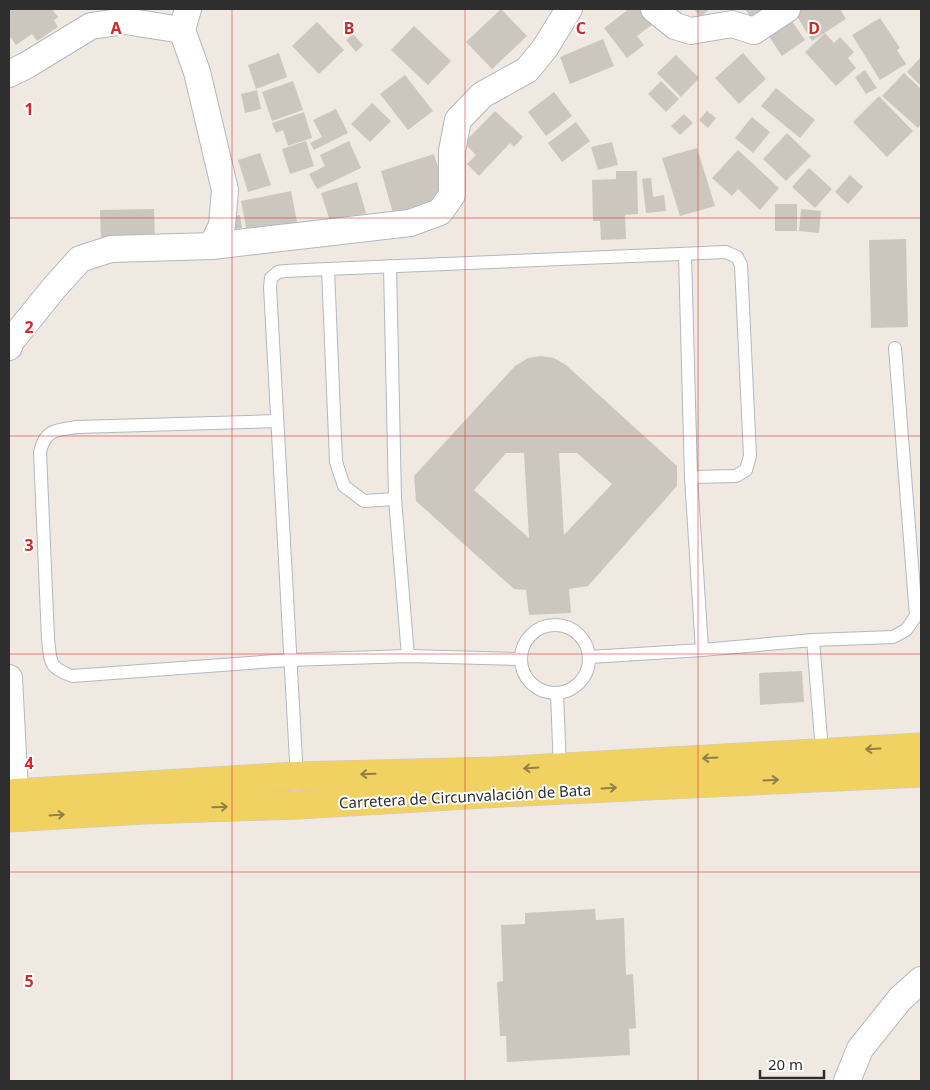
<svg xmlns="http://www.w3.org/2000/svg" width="930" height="1090" font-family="'Noto Sans',sans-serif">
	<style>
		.building { fill: #cbc7bf; fill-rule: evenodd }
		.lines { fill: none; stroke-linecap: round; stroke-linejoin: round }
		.lane-casing { stroke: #b4b7c1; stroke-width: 14 }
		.street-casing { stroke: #b4b7c1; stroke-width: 28 }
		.primary-casing { stroke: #c9c9c9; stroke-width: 29 }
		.lane { stroke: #fff; stroke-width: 12 }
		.street { stroke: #fff; stroke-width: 26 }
		.primary { stroke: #f2d163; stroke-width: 28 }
		.oneway { stroke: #908048 }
		.grid { fill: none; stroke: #d62828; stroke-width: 1; stroke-opacity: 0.55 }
		.labels { text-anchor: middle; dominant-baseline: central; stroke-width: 4; stroke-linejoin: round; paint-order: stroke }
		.street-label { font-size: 15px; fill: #2e2e2e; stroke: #fff }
		.grid-label { font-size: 16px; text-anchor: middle; font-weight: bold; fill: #d62828; stroke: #fff; stroke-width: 4; stroke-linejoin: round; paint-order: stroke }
	</style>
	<rect width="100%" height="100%" fill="#efe9e1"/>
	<g class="building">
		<path d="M9,9H52L58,17L54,20L58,27L37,41L32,34L16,45L9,35Z"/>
		<path d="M501,9L527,36L492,69L466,42Z"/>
		<path d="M629,9H641L653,24L637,36L644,45L627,58L604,28Z"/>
		<path d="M694,9H710L700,17Z"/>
		<path d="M745,9H772L756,25Z"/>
		<path d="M803,9H840L846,19L812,41L795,13Z"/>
		<path d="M880,18L900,48L897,50L906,64L880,80L852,35Z"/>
		<path d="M791,20L805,40L782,56L768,35Z"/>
		<path d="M317,22L344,50L319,74L292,46Z"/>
		<path d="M414,26L451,61L428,85L391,50Z"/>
		<path d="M825,33L834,43L840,37L854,52L848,58L856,68L836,86L805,52Z"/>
		<path d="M353,34L363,45L356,52L346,40Z"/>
		<path d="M603,39L614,66L570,84L560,57Z"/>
		<path d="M279,53L287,77L256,89L248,65Z"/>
		<path d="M743,53L766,79L739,104L715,78Z"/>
		<path d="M676,55L699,78L681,97L657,73Z"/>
		<path d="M921,57V86L907,72Z"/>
		<path d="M865,70L877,88L866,94L855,77Z"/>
		<path d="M904,73L921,89V124L918,128L882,96Z"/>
		<path d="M405,75L433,111L408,130L380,94Z"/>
		<path d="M293,81L303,110L272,121L262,92Z"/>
		<path d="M661,81L679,99L666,112L648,94Z"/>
		<path d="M776,88L815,120L800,138L761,106Z"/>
		<path d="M257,90L261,109L245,113L241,94Z"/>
		<path d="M554,92L572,116L546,136L528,112Z"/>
		<path d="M879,96L913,131L887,157L853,122Z"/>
		<path d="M372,103L391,121L370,142L351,124Z"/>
		<path d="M336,109L348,133L314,150L310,143L322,137L313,120Z"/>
		<path d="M495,111L523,137L514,147L510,143L479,176L467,164L476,155L464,143Z"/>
		<path d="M707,111L716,118L708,128L699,120Z"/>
		<path d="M304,112L312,138L288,146L283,130L276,133L272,123Z"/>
		<path d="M684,114L693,123L680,135L671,126Z"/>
		<path d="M752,117L770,132L753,153L735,138Z"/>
		<path d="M576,122L590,141L562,162L548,143Z"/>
		<path d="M787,133L811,156L786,181L763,159Z"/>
		<path d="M306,141L314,166L290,174L282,149Z"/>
		<path d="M349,141L361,168L317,189L309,174L325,166L320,155Z"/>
		<path d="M612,142L618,165L598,170L591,147Z"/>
		<path d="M697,148L715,206L680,216L662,158Z"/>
		<path d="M738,150L779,188L760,210L738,189L732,196L712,178Z"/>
		<path d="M260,153L271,185L248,192L238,160Z"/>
		<path d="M434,154L448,200L394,217L381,171Z"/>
		<path d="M809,168L832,189L815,208L792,187Z"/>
		<path d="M616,171H637L638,214L625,215L626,239L601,240L600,221H593L592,180L616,179Z"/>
		<path d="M850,175L863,187L848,204L835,192Z"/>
		<path d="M651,178L653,197L664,195L666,211L646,213L642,179Z"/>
		<path d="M357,182L366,213L331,224L321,193Z"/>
		<path d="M291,191L298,227L248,237L241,201Z"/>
		<rect x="775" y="204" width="22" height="27"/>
		<path d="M154,209L155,239L101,241L100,210Z"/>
		<path d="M801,209L821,211L819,233L799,231Z"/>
		<path d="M240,215L242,228L228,230L227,217Z"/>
		<path d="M906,239L908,327L871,328L869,240Z"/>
		<path d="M541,356L554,358L566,365L677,466V486L588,586L569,589L571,613L529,615L526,590L514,589L416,501L414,476L515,366L528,358ZM506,453H524L529,538L474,490ZM559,453H577L612,484L564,535Z"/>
		<path d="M802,671L804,702L760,705L759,673Z"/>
		<path d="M595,909L596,920L624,918L626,975L633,974L636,1028L629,1029L630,1055L507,1062L506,1036H500L497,982L503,981L501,925L525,924V913Z"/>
	</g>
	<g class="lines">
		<g class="lane-casing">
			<g id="lane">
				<path d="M685,254L691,477"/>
				<path d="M390,266L395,499"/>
				<path d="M328,269L336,462L344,486L364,501L395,499L408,656"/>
				<path d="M277,421L77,427C57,430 45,429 40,452L48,639C51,663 48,667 72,676L289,660L408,656L521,659"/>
				<circle cx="555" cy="659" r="34"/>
				<path d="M813,640L822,751"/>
				<path d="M589,657L702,650L813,640L893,637L906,630L916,616L895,348"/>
				<path d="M557,693L560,770"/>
				<path d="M297,779L270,287L271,278L278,272L285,271L328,269L726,252L737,257L741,265L750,456L746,470L736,476L691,477L702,650"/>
			</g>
		</g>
		<g class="street-casing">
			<g id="street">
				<path d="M188,9L182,30L197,72L225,190L222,225L212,246"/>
				<path d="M654,9L675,26L691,31L732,24L754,31L787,9"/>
				<path d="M9,74L27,65L91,26L125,21L182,30"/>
				<path d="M9,347L11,341L54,288L80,259L111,249L212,246L410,223L440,212L452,195V151L458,120L482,95L527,70L545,48L569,9"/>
				<path d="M9,678L15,793"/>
				<path d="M847,1081L860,1049L900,999L921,980"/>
			</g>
		</g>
		<g class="primary-casing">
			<g id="primary">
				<path d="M9,795L15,793L296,776L495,771L921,747"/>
				<path d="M9,818L143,810L298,805L501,793L921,773"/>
			</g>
		</g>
		<use href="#lane" class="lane"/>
		<use href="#street" class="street"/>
		<use href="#primary" class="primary"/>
	</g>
	<defs><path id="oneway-shaft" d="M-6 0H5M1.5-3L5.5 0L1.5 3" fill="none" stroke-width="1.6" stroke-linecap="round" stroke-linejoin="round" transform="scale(1.25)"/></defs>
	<g class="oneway">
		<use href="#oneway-shaft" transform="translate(873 749) rotate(177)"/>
		<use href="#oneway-shaft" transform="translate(710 758) rotate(177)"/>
		<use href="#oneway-shaft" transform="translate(531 768) rotate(176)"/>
		<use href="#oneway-shaft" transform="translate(368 774) rotate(178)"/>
		<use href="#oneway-shaft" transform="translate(771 780) rotate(-3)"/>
		<use href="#oneway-shaft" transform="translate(609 788) rotate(-3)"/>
		<use href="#oneway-shaft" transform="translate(220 807) rotate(-2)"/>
		<use href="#oneway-shaft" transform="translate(57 815) rotate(-4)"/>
	</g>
	<path class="grid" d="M232,9V1081M465,9V1081M698,9V1081M9,218H921M9,436H921M9,654H921M9,872H921"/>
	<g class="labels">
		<g class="street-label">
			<text transform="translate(465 796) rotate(-3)">Carretera de Circunvalación de Bata</text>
		</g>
	</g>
	<g class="grid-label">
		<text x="116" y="34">A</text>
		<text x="349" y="34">B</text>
		<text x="581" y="34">C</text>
		<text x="814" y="34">D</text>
		<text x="29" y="115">1</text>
		<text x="29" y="333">2</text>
		<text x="29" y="551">3</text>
		<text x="29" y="769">4</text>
		<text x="29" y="987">5</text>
	</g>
	<rect width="930" height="1090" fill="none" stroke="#2e2e2e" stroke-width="20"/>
	<path d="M760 1070v8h64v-8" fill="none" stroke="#2e2e2e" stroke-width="2.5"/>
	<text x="768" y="1070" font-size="15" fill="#2e2e2e" stroke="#ffffff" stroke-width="4" paint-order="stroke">20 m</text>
</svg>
